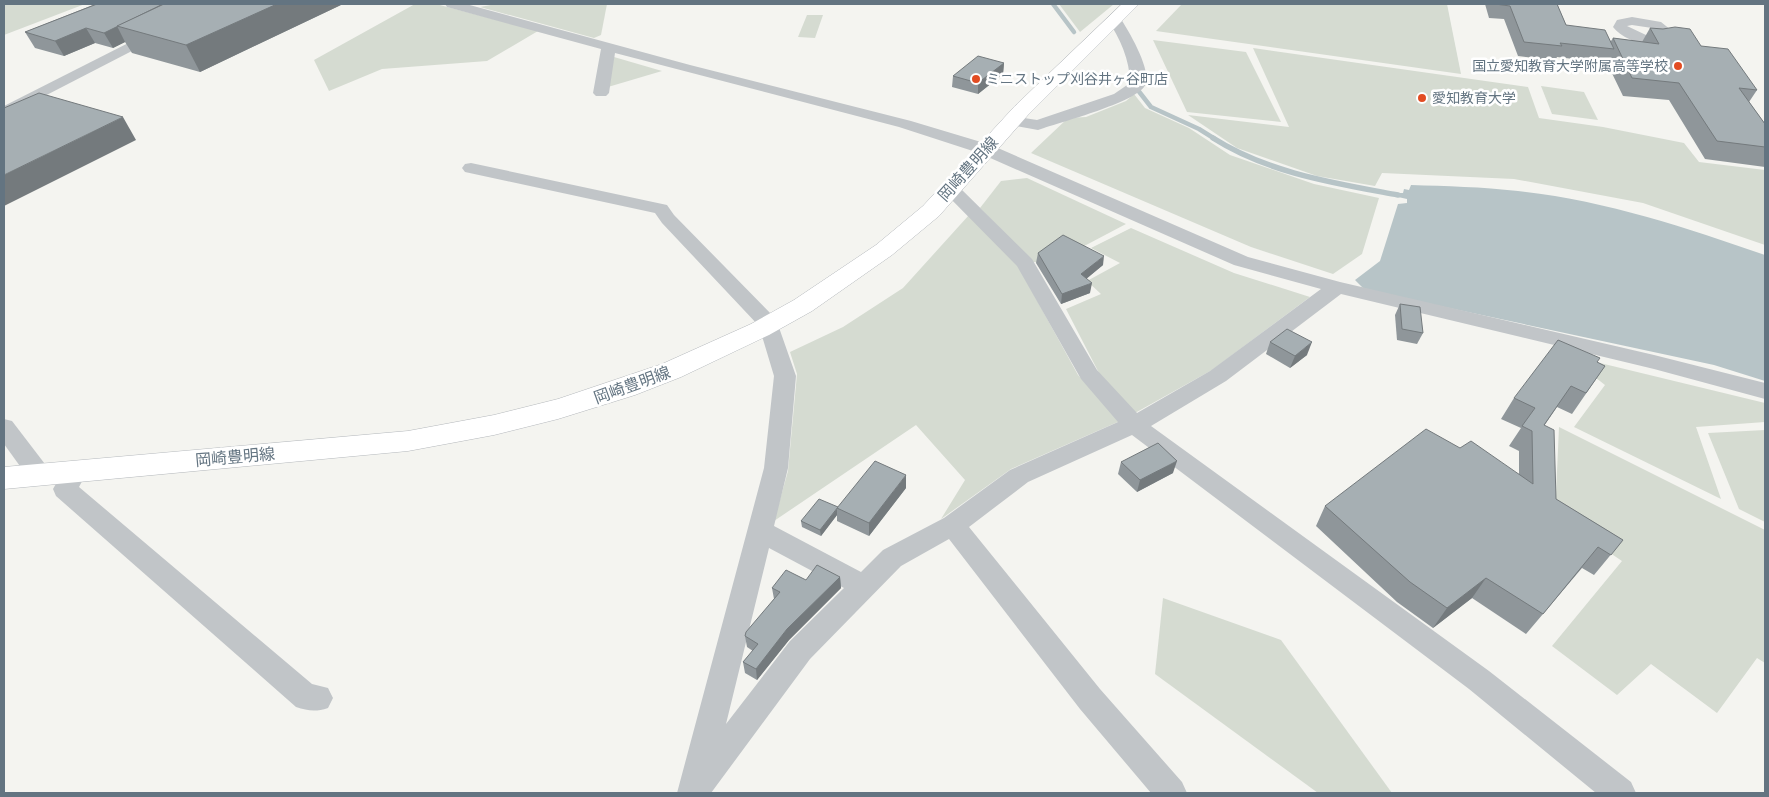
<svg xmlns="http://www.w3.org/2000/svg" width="1769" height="797" font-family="'Work Sans','Noto Sans JP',sans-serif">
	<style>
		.green { fill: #d5dbd1 }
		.water { fill: #b7c4c7 }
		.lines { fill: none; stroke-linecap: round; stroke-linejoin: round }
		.stream-far1 { stroke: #b7c4c7; stroke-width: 4.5 }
		.stream { stroke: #b7c4c7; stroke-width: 5.5 }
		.major-casing { stroke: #b4b8bc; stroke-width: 1 }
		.minor { fill: #c1c5c8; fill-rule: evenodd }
		.major { fill: #fff; fill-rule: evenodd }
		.wall { fill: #8f969a }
		.shaded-wall { fill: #747a7d }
		.building { fill: #a6afb3; stroke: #747a7d }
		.poi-dot { fill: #e24c22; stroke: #fff; stroke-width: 2 }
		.labels { text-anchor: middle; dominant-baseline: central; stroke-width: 5; stroke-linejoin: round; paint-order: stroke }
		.far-poi-label { font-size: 14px; fill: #637481; stroke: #fff; text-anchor: start }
		.street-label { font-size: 16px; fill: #637481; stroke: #fff }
	</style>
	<rect width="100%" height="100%" fill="#f4f4f0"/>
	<g class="green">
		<path d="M4,4H85L4,35Z"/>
		<path d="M415,4H436L538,31L487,61L382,69L329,91L314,60Z"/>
		<path d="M496,4H607L601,35L594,38L480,7Z"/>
		<path d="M1059,4H1114L1080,32Z"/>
		<path d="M1182,4H1447L1461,74L1156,31Z"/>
		<path d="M807,15H823L815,38L798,37Z"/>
		<path d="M1153,40L1246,52L1281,122L1187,112Z"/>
		<path d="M1253,48L1528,87L1539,118L1603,127L1684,143L1699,162L1765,170V245L1643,203L1514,179L1382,173L1375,186L1317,176L1237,148L1188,115L1289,127Z"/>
		<path d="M614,57L662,71L608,87Z"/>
		<path d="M1541,86L1584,92L1598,120L1552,114Z"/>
		<path d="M1134,94L1145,108L1189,128L1230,155L1314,184L1379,198L1362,254L1333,274L1251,247L1031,153L1068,118L1086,117L1126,101Z"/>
		<path d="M1027,178L1126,224L1052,263L1033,262L980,208L1001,181Z"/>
		<path d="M969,215L1018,266L1078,375L1120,421L1011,469L941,519L965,480L916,425L774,521L788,471L797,374L790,352L843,327L903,288Z"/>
		<path d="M1131,228L1234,273L1310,297L1212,370L1135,413L1099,373L1066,309L1101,294L1087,281L1120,263L1091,248Z"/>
		<path d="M1567,355L1765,403V422L1696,427L1721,499L1574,427L1605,385Z"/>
		<path d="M1559,427L1765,530V663L1757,658L1717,713L1651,664L1617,695L1552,646L1622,561L1555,516Z"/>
		<path d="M1765,430V522L1739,509L1708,433Z"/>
		<path d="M1163,598L1281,640L1392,793H1318L1155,674Z"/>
	</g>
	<path class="water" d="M1411,185C1446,186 1482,187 1518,191C1603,200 1685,227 1765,255V381L1714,365L1365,290L1355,280L1380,261L1398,204L1407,203V199L1398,197L1399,193H1403L1404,189L1409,190Z"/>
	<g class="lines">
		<g class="stream-far1">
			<path d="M1053,4L1074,32"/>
			<path d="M1137,89L1151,107L1199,129L1215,139"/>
		</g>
		<path class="stream" d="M1213,138C1268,173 1334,183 1398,195"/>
		<g class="major-casing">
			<path id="major" d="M1122,4H1139L1028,115L939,216L892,255L812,311L769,335L681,377L635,395L558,419L494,435L408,451L4,489V467L408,431L494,415L558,399L662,364L751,324L794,300L876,245L923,206L1014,107Z"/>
		</g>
		<g class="minor">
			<path d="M445,4H466L690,65L911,121L991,145L1248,257L1340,282L1654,355L1765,383V399L1654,369L1341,294L1226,381L1151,426L1489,671L1631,782L1636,793H1596L1469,689L1132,435L1028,482L969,527L1100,689L1182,782L1187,793H1151L1080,709L949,539L901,566L810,659L711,793H677L764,468L774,376L759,326L662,223L655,213L465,172L462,168L465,164L471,163L667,205L674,215L776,319L796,376L788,468L774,526L861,572L883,550L944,518L1010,470L1118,422L1081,379L1017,266L945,193L942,189L945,185L951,184L957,185L1032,259L1097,370L1137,413L1210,371L1321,289L1234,265L979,153L899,127L615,53L609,93L606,96H596L593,93L601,49L447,7ZM769,548L844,588L790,641L726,724Z"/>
			<path d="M1114,15L1119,16C1127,28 1155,74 1144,87C1132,103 1065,121 1044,128L1038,130L1006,124L1004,121L1006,118L1012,116L1037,120L1114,94L1130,83C1130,60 1120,38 1107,19Z"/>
			<path d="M1632,17L1661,22L1676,34C1662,52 1625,43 1613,27L1617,20ZM1632,25L1652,28L1660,34L1646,35L1627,26Z"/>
			<path d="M154,30L161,34L159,37L4,117V106Z"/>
			<path d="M4,419L12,421L48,468L51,474L48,480L39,483L30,480L4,444Z"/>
			<path d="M75,463L84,466L87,472L79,487L312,684L328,688L333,698L328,708C316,712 308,711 296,707L56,496L53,489L66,466Z"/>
		</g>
		<use href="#major" class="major"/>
	</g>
	<g class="wall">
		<path d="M92,4H343L200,72L132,53L125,42L113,48L95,43L64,56L35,48L25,32L93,5Z"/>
		<path d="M1485,4H1557L1566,25L1611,41L1613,38L1642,42L1650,28L1701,46L1757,90L1749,102L1765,124V167L1705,159L1669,100L1623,96L1607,63L1557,57L1555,61L1518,56L1504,19L1489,18Z"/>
		<path d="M1004,63L1003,74L978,94L952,87L953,76Z"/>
		<path d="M1038,253L1103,265L1086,279L1090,293L1061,304L1036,263Z"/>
		<path d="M1400,304L1423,333L1417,344L1397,340L1395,315Z"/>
		<path d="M1270,342L1307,355L1290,368L1266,354Z"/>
		<path d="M1597,362L1605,366L1572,414L1557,407L1544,426L1556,499L1623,540L1594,575L1582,568L1526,634L1472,598L1433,628L1397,602L1316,526L1325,506L1460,448L1519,474V451L1509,446L1521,428L1501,419L1514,398Z"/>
		<path d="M1121,462L1173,473L1137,492L1118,474Z"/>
		<path d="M906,488L869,536L837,521V515L821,536L802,527L801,521L838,507Z"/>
		<path d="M840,577L841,588L789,640L757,680L745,673L743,662L753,651L747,647L745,636L774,599L772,588L806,580Z"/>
	</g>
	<g class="shaded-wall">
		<path d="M277,4H343L200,72L186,45Z"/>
		<path d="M117,26L125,42L113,48L104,33Z"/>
		<path d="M86,28L95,43L64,56L55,41Z"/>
		<path d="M1004,63L1003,74L978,94V83Z"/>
		<path d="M123,117L136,140L4,206V175Z"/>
		<path d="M1104,256L1103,265L1080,284L1081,274Z"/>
		<path d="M1092,283L1090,293L1061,304L1062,294Z"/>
		<path d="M1312,342L1307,355L1290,368L1295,356Z"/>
		<path d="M1177,461L1173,473L1137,492L1140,480Z"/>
		<path d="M906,475V488L869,536V523Z"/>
		<path d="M837,509V515L821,536L820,530Z"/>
		<path d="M840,577L841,588L789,640L757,680L756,669L787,629Z"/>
		<path d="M1486,578L1472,598L1433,628L1447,608Z"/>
	</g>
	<g class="building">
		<path d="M97,4H163L104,33L86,28L55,41L25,32Z"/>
		<path d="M164,4H277L186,45L117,26Z"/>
		<path d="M1495,4H1557L1566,25L1605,30L1614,49L1560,43L1562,46L1524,42L1510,6Z"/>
		<path d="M1675,27L1690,29L1701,46L1728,49L1757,90L1739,88L1765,124V147L1717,141L1679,83L1632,78L1613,38L1659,44L1650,28L1663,29Z"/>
		<path d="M978,56L1004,63L978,83L953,76Z"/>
		<path d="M39,93L123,117L4,175V108Z"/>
		<path d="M1063,235L1104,256L1081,274L1092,283L1062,294L1038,253Z"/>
		<path d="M1400,304L1420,307L1423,333L1402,329Z"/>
		<path d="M1287,329L1312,342L1295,356L1270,342Z"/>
		<path d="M1558,340L1600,358L1597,362L1605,366L1586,393L1571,386L1544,425L1554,430L1556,499L1623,540L1611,555L1598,547L1543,614L1486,578L1447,608L1410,582L1325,506L1426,429L1460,448L1471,441L1533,484L1532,431L1522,426L1535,408L1514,398Z"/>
		<path d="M1158,443L1177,461L1140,480L1121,462Z"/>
		<path d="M875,461L906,475L869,523L837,508Z"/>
		<path d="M819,499L838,507L820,530L801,521Z"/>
		<path d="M817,565L840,577L787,629L756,669L743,662L758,644L745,636L746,632L780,592L772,588L786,570L806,580Z"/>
	</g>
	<g class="poi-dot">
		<circle cx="1678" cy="66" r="5"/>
		<circle cx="976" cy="79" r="5"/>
		<circle cx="1422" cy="98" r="5"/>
	</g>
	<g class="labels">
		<g class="far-poi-label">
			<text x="1668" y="66" text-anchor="end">国立愛知教育大学附属高等学校</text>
			<text x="986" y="79">ミニストップ刈谷井ヶ谷町店</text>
			<text x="1432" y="98">愛知教育大学</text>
		</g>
		<g class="street-label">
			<text transform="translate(968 169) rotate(-48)">岡崎豊明線</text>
			<text transform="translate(632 385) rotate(-20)">岡崎豊明線</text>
			<text transform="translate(235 457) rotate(-5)">岡崎豊明線</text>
		</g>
	</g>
	<rect width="1769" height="797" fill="none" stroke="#637481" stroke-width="10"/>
</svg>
